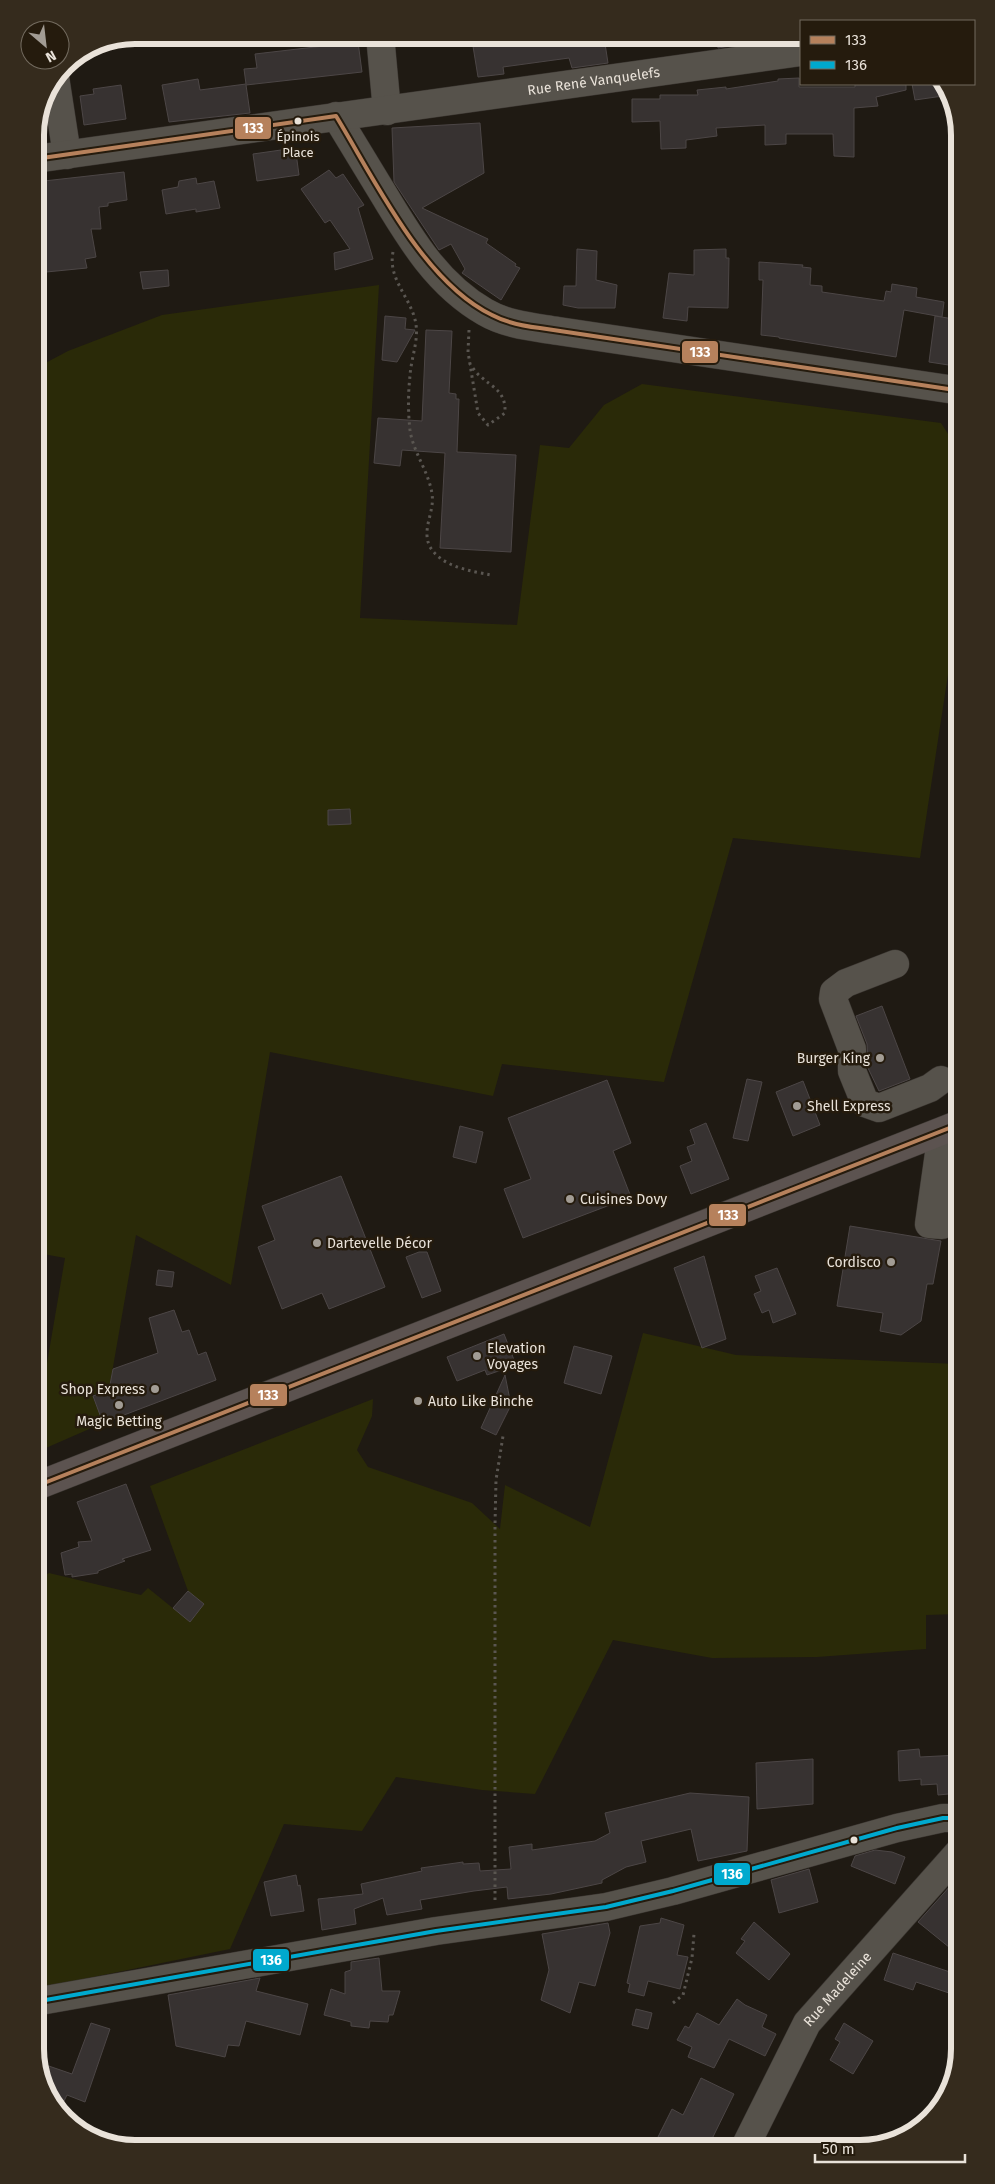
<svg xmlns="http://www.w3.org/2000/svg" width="995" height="2184" font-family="'Fira Sans',sans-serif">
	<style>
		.green { fill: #2a2a08 }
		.building { fill: #373231; stroke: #4c4646 }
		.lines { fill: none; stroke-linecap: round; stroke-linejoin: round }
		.minor-casing { stroke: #3a3530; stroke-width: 29 }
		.major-casing { stroke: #3a3530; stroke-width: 29 }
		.path { stroke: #5a5651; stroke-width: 3; stroke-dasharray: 2.5 4; stroke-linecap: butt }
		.minor { stroke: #56524b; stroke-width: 28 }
		.major { stroke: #5c5350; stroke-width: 28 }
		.bus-1-casing { stroke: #251b0d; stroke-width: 8 }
		.bus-2-casing { stroke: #251b0d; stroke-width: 8 }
		.bus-1 { stroke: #b6815c; stroke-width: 4 }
		.bus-2 { stroke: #00a9ce; stroke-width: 4 }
		.bus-dot { fill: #e9e2d9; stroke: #251b0d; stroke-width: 2 }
		.poi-dot { fill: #a29c94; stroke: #251b0d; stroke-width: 2 }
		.labels { text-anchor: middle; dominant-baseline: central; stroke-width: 5; stroke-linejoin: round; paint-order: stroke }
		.bus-label { font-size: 13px; fill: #e9e2d9; stroke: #251b0d }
		.street-label { font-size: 14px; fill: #e9e2d9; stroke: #251b0d }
		.poi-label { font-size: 14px; fill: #e9e2d9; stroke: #251b0d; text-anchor: start }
		.rim { fill: none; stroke: #e9e2d9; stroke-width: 6 }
		.line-badge { stroke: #251b0d; stroke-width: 2 }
		.badge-label { font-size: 14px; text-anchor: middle; font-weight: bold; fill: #fff }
	</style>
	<rect width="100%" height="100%" fill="#1f1a13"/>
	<g class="green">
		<path d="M379,285L360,618L517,625L540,445L569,448L604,405L642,384L941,423L956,446V622L920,858L733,838L664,1082L502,1064L493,1096L270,1052L231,1285L136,1235L109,1390L92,1395L103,1423L39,1451V1410L65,1258L38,1253L36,368L68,351L162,315Z"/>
		<path d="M643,1333L736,1355L958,1364L959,1614L926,1615V1649L817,1657L712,1658L613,1640L535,1794L482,1790L396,1777L362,1831L284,1824L230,1949L40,1988L39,1579L49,1573L141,1595L148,1588L190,1622L204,1604L188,1591L150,1486L373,1399L372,1416L357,1450L368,1467L472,1503L500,1529L505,1485L590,1527Z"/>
	</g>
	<g class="building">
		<path d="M524,35L604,37L608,63L572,68L569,58L503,67L504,74L478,77L472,40Z"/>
		<path d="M716,35H765V41L718,48Z"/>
		<path d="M358,42L362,72L246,85L250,113L169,122L162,85L198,79L200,90L246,84L244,69L257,68L255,54Z"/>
		<path d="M799,78V87H855V84H906V90L876,97L878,106L854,108V157L834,156L833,134H786V144L765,145V125L716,128L717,136L686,140V148L661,149L660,121L632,122V99H660V95H698L697,90L726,87V89L778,81V79Z"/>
		<path d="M912,84H941L950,95L915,100Z"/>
		<path d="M121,85L126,119L84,125L80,96L94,94L93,89Z"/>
		<path d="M480,123L484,173L422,208L488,239L486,243L516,264L515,266L520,268L501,300L462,273L465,269L451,244L439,250L394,182L392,128Z"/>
		<path d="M288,149L296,153L299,175L257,181L253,154Z"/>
		<path d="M329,170L336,178L343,174L364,205L358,208L373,259L335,270L334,253L350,249L330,220L325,223L301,189Z"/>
		<path d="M124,172L127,200L108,203V206L99,207L101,229H91L96,257L85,259L87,268L36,273V244L41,243L37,209L35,210V182Z"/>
		<path d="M196,178L197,184L214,181L220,208L196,212V209L166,214L162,190L178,187L179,181Z"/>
		<path d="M577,249L597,251L596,280L617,285L615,308H578L563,305L564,286H576Z"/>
		<path d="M726,249V258H729L728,308L688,307L687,321L663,318L669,273L694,275V250Z"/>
		<path d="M759,262L803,265L802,267L811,268L810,285L822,286V292L884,301L886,291L891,292L892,284L917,288L916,297L944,302L942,317L904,310L896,357L779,338V337L761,335L763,280H759Z"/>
		<path d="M168,270L169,286L143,289L140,272Z"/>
		<path d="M385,316L406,318L405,329L415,330L397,362L382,360Z"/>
		<path d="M935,316L954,319L951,339L955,340V366L929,362Z"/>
		<path d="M426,330L452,331L449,393L456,394V399H459L457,452L516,455L511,552L440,548L445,453L402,450L400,466L374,463L378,418L422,421Z"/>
		<path d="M350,809L351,824L328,825V810Z"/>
		<path d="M882,1006L910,1079L879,1091L868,1068L867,1044L856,1016Z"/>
		<path d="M747,1079L762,1082L748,1141L733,1138Z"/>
		<path d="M607,1080L631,1143L613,1151L631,1197L523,1238L504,1189L531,1179L508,1118Z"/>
		<path d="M803,1081L820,1125L793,1136L776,1092Z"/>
		<path d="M706,1123L729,1179L691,1194L680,1166L692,1161L687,1147L695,1144L690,1130Z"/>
		<path d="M460,1126L483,1132L476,1163L453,1157Z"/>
		<path d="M341,1176L385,1287L329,1309L322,1293L282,1309L258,1247L275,1240L262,1206Z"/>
		<path d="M850,1226L941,1241L933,1284H927L921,1321L901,1335L880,1331L883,1313L837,1306Z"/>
		<path d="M419,1252H427L441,1291L422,1298L406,1257Z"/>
		<path d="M704,1256L726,1339L702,1348L674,1268Z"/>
		<path d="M777,1268L796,1314L773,1323L769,1310L762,1313L754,1294L761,1291L755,1276Z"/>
		<path d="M158,1270L174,1272L172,1287L156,1285Z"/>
		<path d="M174,1310L182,1332L189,1330L198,1355L206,1352L216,1380L103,1423L93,1396L109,1390L113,1369L158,1353L149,1318Z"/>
		<path d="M504,1334L516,1365L487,1375L485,1370L457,1381L447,1357Z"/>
		<path d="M574,1346L612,1356L601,1394L564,1383Z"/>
		<path d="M505,1375L511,1405L496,1435L481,1428Z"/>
		<path d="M126,1484L151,1550L122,1559L125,1561L98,1571V1573L72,1577V1574L65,1575L61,1553L79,1547L78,1542L92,1541L77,1502Z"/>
		<path d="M188,1591L204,1604L190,1622L173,1608Z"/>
		<path d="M919,1749L920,1757L959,1755V1793L938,1795L937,1784L921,1785V1779L899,1781L898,1751Z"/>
		<path d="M813,1759V1804L757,1809L756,1763Z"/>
		<path d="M690,1793L749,1797L747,1851L698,1861L691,1829L641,1841L646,1862L626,1867L602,1880V1883L551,1894L508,1899L507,1887L474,1891L420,1900L422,1909L387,1915L383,1898L354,1909L356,1924L322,1930L318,1899L363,1894L361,1884L422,1871L421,1868L463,1862V1864L479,1863L480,1871L511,1869L509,1847L532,1844V1850L595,1841L610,1833L605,1813Z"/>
		<path d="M875,1850L892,1852L905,1857L895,1884L851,1866L855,1856Z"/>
		<path d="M809,1869L818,1902L779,1913L771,1880Z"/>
		<path d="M296,1875L298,1886L300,1885L304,1911L271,1916L264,1882Z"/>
		<path d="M960,1875V1956L918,1922Z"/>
		<path d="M661,1918L684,1925L677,1955L688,1957L680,1989L648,1981L644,1996L628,1992L630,1984L627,1983L640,1926L660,1923Z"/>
		<path d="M754,1922L790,1954L769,1980L736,1953L745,1941L741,1939Z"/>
		<path d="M608,1923L610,1933L595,1986L579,1982L570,2013L541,2000L549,1970L542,1934Z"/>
		<path d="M893,1953L956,1974L949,1993L916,1982L913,1990L884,1980Z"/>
		<path d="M379,1958L382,1991H400L393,2015H389L388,2022L370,2021L369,2028L351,2026V2022L324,2015L331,1989L345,1994V1972L351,1970V1962Z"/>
		<path d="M260,1978L256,1991L308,2004L300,2035L246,2021L239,2046L228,2045L225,2057L176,2046L168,1995Z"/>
		<path d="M737,1999L745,2005L767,2015L762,2027L776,2034L765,2056L729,2039L714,2068L688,2057L692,2047L677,2040L685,2026L689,2028L697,2013L719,2025Z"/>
		<path d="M636,2009L652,2013L648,2029L632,2025Z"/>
		<path d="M91,2023L110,2029L85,2102L67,2095L64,2101L51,2097L40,2082V2063L72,2074Z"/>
		<path d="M844,2023L873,2041L853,2074L830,2060L840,2042L835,2039Z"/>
		<path d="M701,2078L734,2094L709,2145H674L658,2137L672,2109L683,2115Z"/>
	</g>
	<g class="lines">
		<g class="minor-casing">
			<g id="minor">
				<path d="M380,35L387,111"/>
				<path d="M55,77L67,155"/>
				<path d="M336,116C352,142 368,169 384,195C411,240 438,285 485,312C507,325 534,327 558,331L955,390"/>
				<path id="s1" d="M35,159L801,52"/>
				<path d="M895,964L846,983L834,992L833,999L852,1049V1071L865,1103L879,1108L930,1088L941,1080"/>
				<path d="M942,1132L929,1224L942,1225L958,1149"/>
				<path d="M40,2001L436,1931L606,1907L673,1891L897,1828L943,1818H959"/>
				<path id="s2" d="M746,2145L807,2023L959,1852"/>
			</g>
		</g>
		<g class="major-casing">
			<path id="major" d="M39,1485L957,1125"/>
		</g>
		<g class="path">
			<path d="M393,252C388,277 407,294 414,316C421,337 411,356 410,376C408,393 408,413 410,430C413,452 429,472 432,494C435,512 421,529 430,547C442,567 471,571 491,575"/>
			<path d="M469,330L468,352L478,413L488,425L505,413C506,391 493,388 480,376C476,373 473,368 470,364"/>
			<path d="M495,1900V1525L496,1480L503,1436"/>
			<path d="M673,2003L683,1995L692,1958L694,1934"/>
		</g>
		<use href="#minor" class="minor"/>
		<use href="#major" class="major"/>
		<g class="bus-1-casing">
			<g id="bus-1">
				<path d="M35,159L336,116C375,180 423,282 492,315C507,323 523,326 540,328L955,390"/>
				<path d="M39,1485L957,1125"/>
			</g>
		</g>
		<g class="bus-2-casing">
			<path id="bus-2" d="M40,2001L436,1931L606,1907L673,1891L897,1828L943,1818H959"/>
		</g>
		<use href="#bus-1" class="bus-1"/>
		<use href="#bus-2" class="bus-2"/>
	</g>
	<g class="bus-dot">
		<circle cx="298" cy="121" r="4.5"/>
		<circle cx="854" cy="1840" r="4.5"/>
	</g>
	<g class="poi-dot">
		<circle cx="880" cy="1058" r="5"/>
		<circle cx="797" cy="1106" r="5"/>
		<circle cx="570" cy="1199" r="5"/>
		<circle cx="317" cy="1243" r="5"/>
		<circle cx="891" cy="1262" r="5"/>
		<circle cx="477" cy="1356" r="5"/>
		<circle cx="155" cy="1389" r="5"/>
		<circle cx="418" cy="1401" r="5"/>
		<circle cx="119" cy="1405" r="5"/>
	</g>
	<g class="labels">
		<g class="bus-label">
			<text x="298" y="136">Épinois<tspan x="298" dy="16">Place</tspan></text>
		</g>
		<g class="street-label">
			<text stroke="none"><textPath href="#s1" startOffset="564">Rue René Vanquelefs</textPath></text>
			<text stroke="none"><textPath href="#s2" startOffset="182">Rue Madeleine</textPath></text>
		</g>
		<g class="poi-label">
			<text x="870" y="1058" text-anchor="end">Burger King</text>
			<text x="807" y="1106">Shell Express</text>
			<text x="580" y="1199">Cuisines Dovy</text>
			<text x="327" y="1243">Dartevelle Décor</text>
			<text x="881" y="1262" text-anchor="end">Cordisco</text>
			<text x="487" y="1348">Elevation<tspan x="487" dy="16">Voyages</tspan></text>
			<text x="145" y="1389" text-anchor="end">Shop Express</text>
			<text x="428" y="1401">Auto Like Binche</text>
			<text x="119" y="1421" text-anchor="middle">Magic Betting</text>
		</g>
	</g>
	<path d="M0 0H995V2184H0ZM135 44H860A91 91 0 0 1 951 135V2049A91 91 0 0 1 860 2140H135A91 91 0 0 1 44 2049V135A91 91 0 0 1 135 44Z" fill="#352b1d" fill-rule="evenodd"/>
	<path class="rim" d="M135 44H860A91 91 0 0 1 951 135V2049A91 91 0 0 1 860 2140H135A91 91 0 0 1 44 2049V135A91 91 0 0 1 135 44Z"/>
	<g class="line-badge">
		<rect x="234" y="116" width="38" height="24" rx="5" fill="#b6815c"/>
		<rect x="681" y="340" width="38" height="24" rx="5" fill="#b6815c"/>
		<rect x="708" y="1203" width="39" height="24" rx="5" fill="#b6815c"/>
		<rect x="249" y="1383" width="39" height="24" rx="5" fill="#b6815c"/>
		<rect x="713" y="1862" width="38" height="24" rx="5" fill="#00a9ce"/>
		<rect x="252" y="1948" width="38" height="24" rx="5" fill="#00a9ce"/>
	</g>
	<g class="badge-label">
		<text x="253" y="133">133</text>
		<text x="700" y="357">133</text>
		<text x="728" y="1220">133</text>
		<text x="268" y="1400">133</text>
		<text x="732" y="1879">136</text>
		<text x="271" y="1965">136</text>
	</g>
	<rect x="800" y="20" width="175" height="65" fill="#251b0d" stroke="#736b5f"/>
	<rect x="810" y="36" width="25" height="8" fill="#b6815c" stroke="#736b5f"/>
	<text x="845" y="45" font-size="15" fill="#e9e2d9">133</text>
	<rect x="810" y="61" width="25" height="8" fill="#00a9ce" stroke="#736b5f"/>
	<text x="845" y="70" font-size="15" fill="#e9e2d9">136</text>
	<g transform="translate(45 45) rotate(152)"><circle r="24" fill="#251b0d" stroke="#736b5f"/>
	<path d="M0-4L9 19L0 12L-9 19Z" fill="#a29c94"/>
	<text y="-8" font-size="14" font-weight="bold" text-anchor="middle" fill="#e9e2d9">N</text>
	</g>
	<path d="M815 2154v8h150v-8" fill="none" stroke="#e9e2d9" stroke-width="2.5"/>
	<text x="822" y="2154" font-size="15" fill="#e9e2d9" stroke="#251b0d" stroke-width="4" paint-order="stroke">50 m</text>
</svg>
